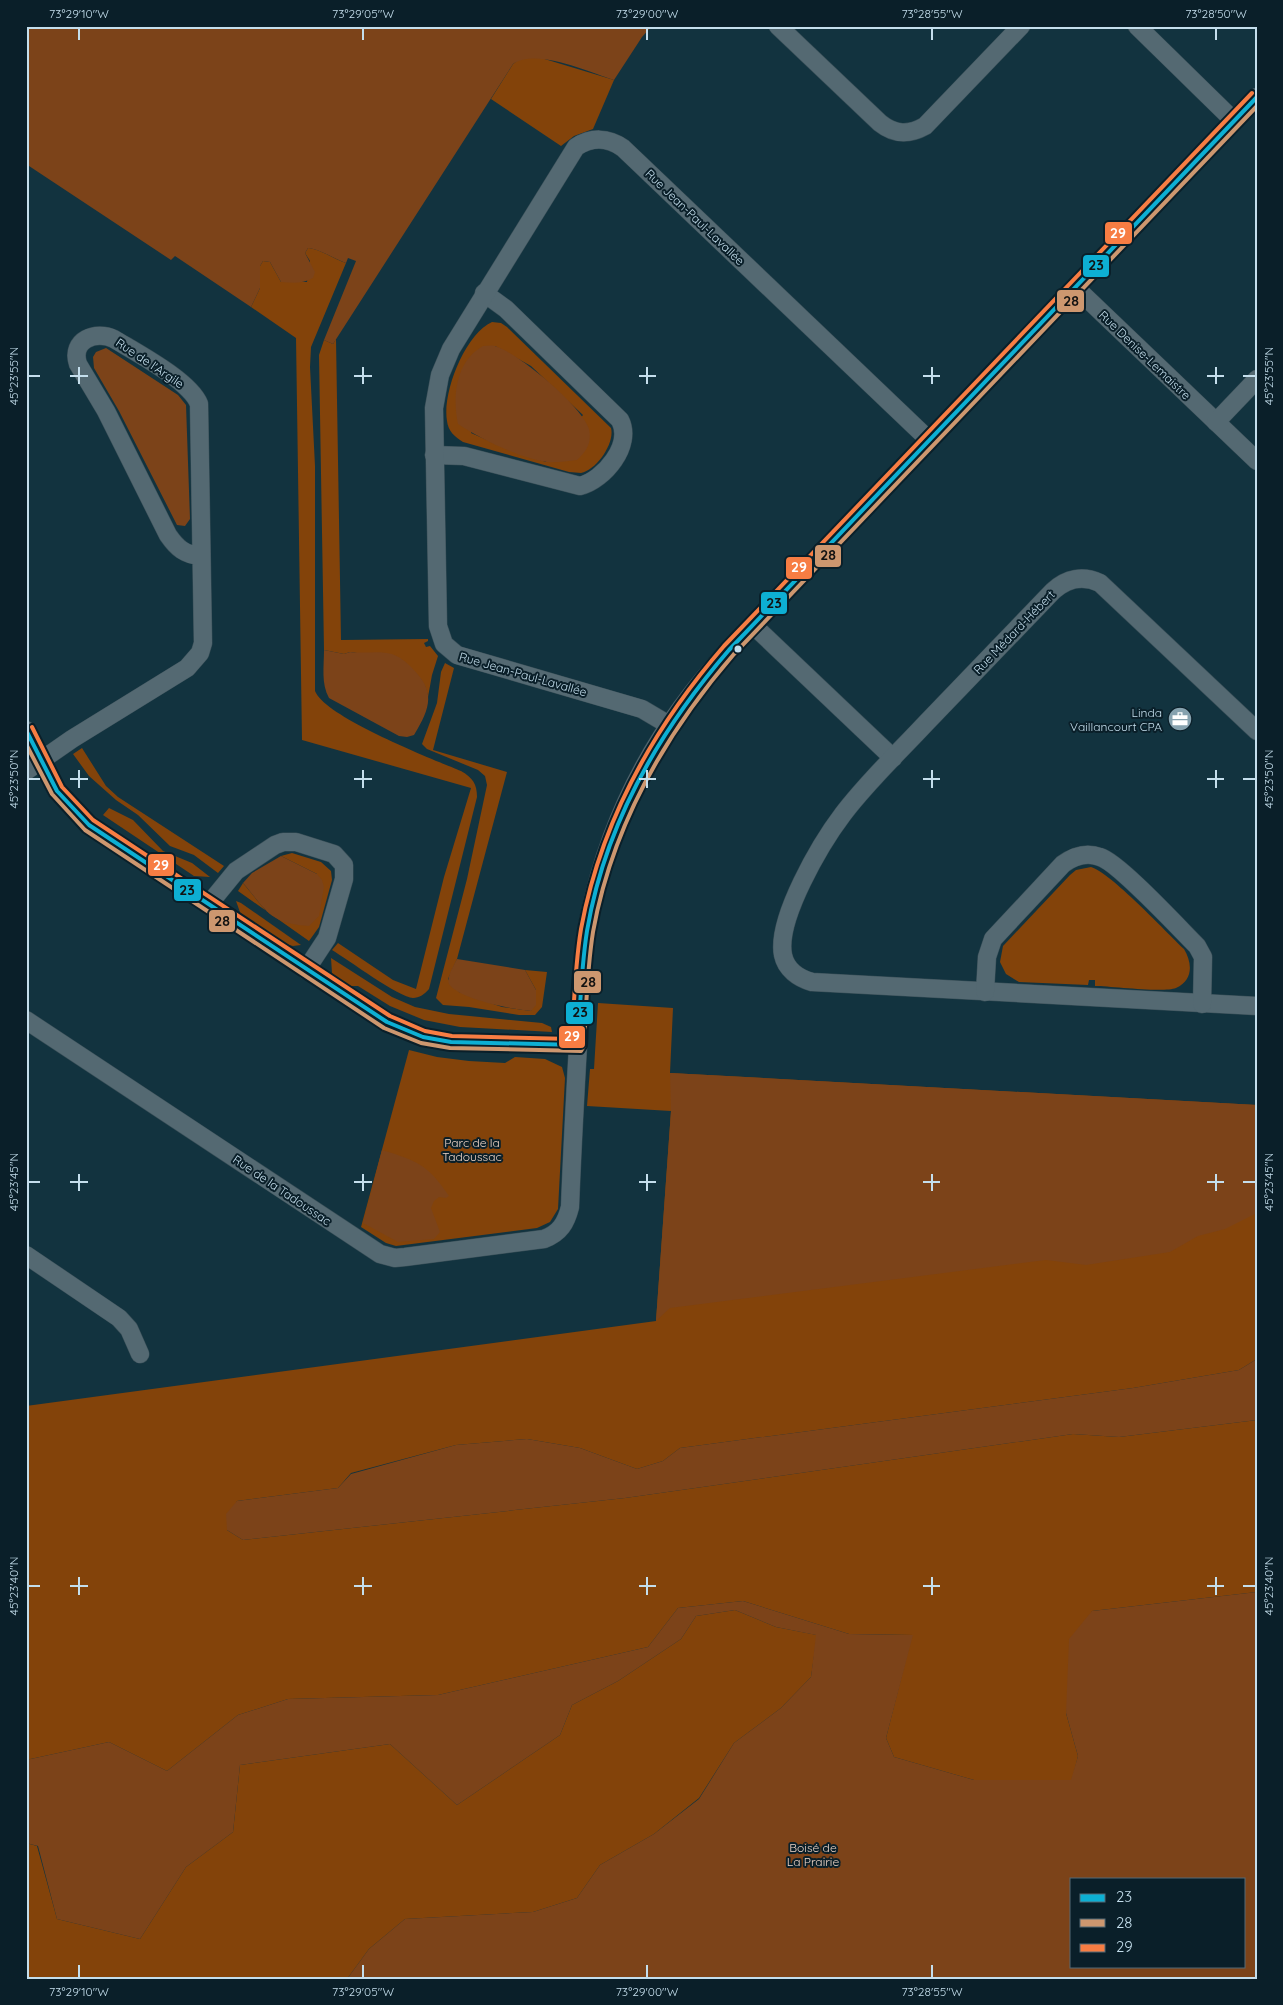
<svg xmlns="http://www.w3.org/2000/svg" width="1283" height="2005" font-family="Quicksand,sans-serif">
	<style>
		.green { fill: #83430a; fill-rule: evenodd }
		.forest { fill: #7c4319; fill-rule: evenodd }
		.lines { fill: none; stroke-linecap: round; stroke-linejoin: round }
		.street-casing { stroke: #384e57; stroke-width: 19 }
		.street { stroke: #546972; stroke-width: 18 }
		.bus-1-casing { stroke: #0a1f29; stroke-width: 8 }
		.bus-2-casing { stroke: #0a1f29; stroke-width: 8 }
		.bus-3-casing { stroke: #0a1f29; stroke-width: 8 }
		.bus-1 { stroke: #0dafd3; stroke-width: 4 }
		.bus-2 { stroke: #cd976f; stroke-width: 4 }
		.bus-3 { stroke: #f77d43; stroke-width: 4 }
		.ticks { fill: none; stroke: #c4deec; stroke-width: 2 }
		.bus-dot { fill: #c4deec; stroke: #0a1f29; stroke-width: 2 }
		.labels { text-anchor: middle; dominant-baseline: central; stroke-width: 4; stroke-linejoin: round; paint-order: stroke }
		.street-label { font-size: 12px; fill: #c4deec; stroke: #0a1f29 }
		.poi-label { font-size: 12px; fill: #c4deec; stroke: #0a1f29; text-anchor: end }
		.park-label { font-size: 12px; fill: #edd3c5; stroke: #0a1f29 }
		.line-badge { stroke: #0a1f29; stroke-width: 2 }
		.badge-label { font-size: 14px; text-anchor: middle; font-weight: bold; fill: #fff }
		.pale-badge-label { font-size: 14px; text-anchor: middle; font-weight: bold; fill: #111 }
		.neatline { fill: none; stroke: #c4deec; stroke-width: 2 }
		.ticks-label { font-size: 12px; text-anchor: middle; fill: #c4deec }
	</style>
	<rect width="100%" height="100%" fill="#12333f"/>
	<g class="green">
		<path d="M538,57L614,80L593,129L574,136L561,146L491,99L513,64L521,58Z"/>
		<path d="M308,248C320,249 334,259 346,263L311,347L310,367L315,466V691C325,717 432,759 461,771C473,778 477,784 477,797L429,989C425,994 419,998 413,998C400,998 347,959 332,950L338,943L393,980L416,989L444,877L471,788L302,740L296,338L251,307L260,288V266L263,261L270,262L281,282H307L310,261L305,253Z"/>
		<path d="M492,322L501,323L507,327L611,428C615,443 597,470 581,473C578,473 573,472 569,472L463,442C455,437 448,431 447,421C442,393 465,334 492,322ZM495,346L531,366L583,415L546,462L512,451L471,433Z"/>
		<path d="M336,339L341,640L428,639V641L424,643L426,647L430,646L438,656L432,675L428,697C426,685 422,680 414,671C392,647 377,657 350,652L344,654L324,650L319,355L324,340L333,344Z"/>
		<path d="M445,663L454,668L433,750L507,772L457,959L448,979L459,992L502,1007L531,1011L536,990L525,970L547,972L542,1007L535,1015H519L469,1007L443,1005L436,998L467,879L487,785L485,776L478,770L427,749L422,744L437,703L441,672Z"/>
		<path d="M82,748L106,786L118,797L224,866L218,873L194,855L170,846L138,815L116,800L89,776L73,754Z"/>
		<path d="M109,808L133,820L163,851L192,863L210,877L194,876L103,815Z"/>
		<path d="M292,853L321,862L331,871L332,880L319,927L309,941L238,891L243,883L266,911L317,874L281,856Z"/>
		<path d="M1091,867C1111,873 1165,931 1184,949C1192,962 1194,980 1176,988C1163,993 1111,986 1095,986V980H1089L1088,985L1019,982L1006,974L1000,962L1003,946L1070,875L1076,870Z"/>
		<path d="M236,901L241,903L301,945L293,946L282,943L241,915Z"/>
		<path d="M331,958L392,997L415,1007L449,1014L542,1023L551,1027L552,1032L460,1027L424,1020L390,1006L358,986H347L336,979L332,973Z"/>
		<path d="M598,1003L673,1008L670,1073L1257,1105V1359L1239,1370L1133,1388L680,1448L663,1461L637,1469L580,1448L527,1439L456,1445L351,1473L338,1488L237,1501L227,1530L243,1540L625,1498L1073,1434L1119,1437L1257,1420V1592L1092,1611L1066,1713L1078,1756L1072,1780H974L894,1757L886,1738L912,1635L849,1634L743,1601L678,1608L648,1647L438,1695L288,1699L238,1715L167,1771L109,1742L26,1760V1406L656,1321L671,1111L587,1106L590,1069H594Z"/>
		<path d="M409,1050L437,1057L469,1061L505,1063L515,1057L545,1059L562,1067L565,1078L558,1209L550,1222L537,1228L396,1246L386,1243L361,1227Z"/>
		<path d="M735,1610L776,1627L817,1635L811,1677L781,1708L734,1743L699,1798L654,1834L600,1865L577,1898L533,1912L405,1919L369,1949L347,1979H26V1843L37,1846L57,1919L140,1939L186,1867L233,1832L240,1765L390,1744L457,1805L560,1735L572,1705L618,1681L681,1639L696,1616Z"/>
	</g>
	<g class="forest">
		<path d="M26,26H652L642,37L614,80C588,72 537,48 513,64L333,344L324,340L356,261L348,258L346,263C335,259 319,249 308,248L305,253L315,272L313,278C303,284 292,283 281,282L270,262L263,261L260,266V288L251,307L175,256L171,260L26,164Z"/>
		<path d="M483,346C487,346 491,345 495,346C518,353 582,406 589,429C592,442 587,451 577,460C567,461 557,463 547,462C519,458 481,439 458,424C452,396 456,361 483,346Z"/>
		<path d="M106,348L178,395L186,405L190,519L185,526L177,525L119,411L94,368L93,357L96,352Z"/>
		<path d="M324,650L344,654L350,652C363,654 379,650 392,654C400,657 405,661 411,667C436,691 431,707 414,735L407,737L399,736L329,698C321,684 324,666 324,650Z"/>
		<path d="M281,856L317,874L322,880L324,887L319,916L309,926C269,923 267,911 243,883L252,873Z"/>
		<path d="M457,959L525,970L536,990V1005L531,1011C515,1010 458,999 449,984C446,978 454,965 457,959Z"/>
		<path d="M670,1073L1257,1105V1213L1225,1229L1198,1236L1170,1252L1086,1265L1046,1260L670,1308L656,1321L671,1111Z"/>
		<path d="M382,1150C418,1161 428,1165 449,1196L446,1198L439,1197L434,1201L431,1208L440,1232L434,1239L398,1242L363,1223Z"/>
		<path d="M1257,1359V1420L1119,1437L1073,1434L625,1498L243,1540L227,1530L226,1514L237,1501L338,1488L351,1474L456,1445L527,1439L580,1448L637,1469L663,1461L680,1448L1133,1388L1239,1370Z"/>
		<path d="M1257,1592V1979H347L369,1949L405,1919L533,1912L577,1898L600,1865L654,1834L699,1799L734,1743L781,1708L811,1677L816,1635L776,1627L735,1610L696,1616L681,1639L618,1681L572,1705L560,1735L457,1805L390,1744L240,1765L233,1832L186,1867L140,1939L57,1919L38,1846L26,1843V1760L109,1742L167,1771L238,1715L288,1699L438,1695L648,1647L678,1608L743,1601L849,1634L913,1635L886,1738L894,1757L974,1780H1071L1078,1756L1066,1713L1069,1639L1092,1611ZM1072,1879H1244V1966H1072Z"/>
	</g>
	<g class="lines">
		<g class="street-casing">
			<g id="street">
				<path d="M778,26L880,123C895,135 909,135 925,126L1021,26"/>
				<path d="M1137,26L1233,120"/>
				<path d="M1075,287L1257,461"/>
				<path d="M1216,422L1257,379"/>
				<path d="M434,455L464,456L580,486C604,480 633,445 620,420L506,309L484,293"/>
				<path d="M753,625L893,758"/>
				<path d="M669,725L642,709L457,655L444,644L438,626L434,408L440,375L451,349L576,147C591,137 608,137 623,148L929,440"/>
				<path d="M26,730L57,791L89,825L387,1022L423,1037L451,1042L578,1045"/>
				<path d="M1257,731L1100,583C1083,575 1067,578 1053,591C1011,635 969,678 927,722C899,752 868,781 843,814C821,843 776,919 783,955C786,969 798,978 812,982L1257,1006"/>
				<path d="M26,771L72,739L187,668L200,653L203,643L199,404C190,381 137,353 114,339C96,330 70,340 78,364L106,411L168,535C177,548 185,555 201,556"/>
				<path d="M209,904L236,871L275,845L283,842H296L334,854L344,865V879L327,938L306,970"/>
				<path d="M985,992L987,957L993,939L1063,864C1074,856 1087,852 1100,857C1118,862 1179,928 1197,946L1203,957L1202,1004"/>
				<path d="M26,1020L380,1254L395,1258L405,1257L544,1239C560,1233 566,1223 570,1207C572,1153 575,1099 578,1045C581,1001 581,957 590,913C611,813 660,724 729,650L1257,97"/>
				<path d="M26,1255L119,1318L129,1329L140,1354"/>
			</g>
		</g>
		<use href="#street" class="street"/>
		<g class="bus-1-casing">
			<path id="bus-1" d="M26,730L57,791L89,825L387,1022L423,1037L451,1042L578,1045C580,1007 581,969 587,931C605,824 658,732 729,650L1257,97"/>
		</g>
		<g class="bus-2-casing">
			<path id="bus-2" d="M26,744L52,794L85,830L384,1028L421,1043L450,1048L581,1051L584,1046C586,1008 587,970 593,932C612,826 664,735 734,654L1257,106"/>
		</g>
		<g class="bus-3-casing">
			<path id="bus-3" d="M32,727L62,787L93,820L390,1016L425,1031L452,1036L572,1039C574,1002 575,965 581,929C601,821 653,728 724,646L1252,93"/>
		</g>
		<use href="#bus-1" class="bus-1"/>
		<use href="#bus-2" class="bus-2"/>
		<use href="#bus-3" class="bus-3"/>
	</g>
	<path class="ticks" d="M79,28V40M363,28V40M647,28V40M932,28V40M1216,28V40M79,367V384M363,367V384M647,367V384M932,367V384M1216,367V384M28,376H40M70,376H88M354,376H372M639,376H656M923,376H940M1207,376H1224M1243,376H1256M79,770V788M363,770V788M647,770V788M932,770V788M1216,770V788M28,779H40M70,779H88M354,779H372M639,779H656M923,779H940M1207,779H1224M1243,779H1256M79,1174V1191M363,1174V1191M647,1174V1191M932,1174V1191M1216,1174V1191M28,1182H40M70,1182H88M354,1182H372M639,1182H656M923,1182H940M1207,1182H1224M1243,1182H1256M79,1577V1595M363,1577V1595M647,1577V1595M932,1577V1595M1216,1577V1595M28,1586H40M70,1586H88M354,1586H372M639,1586H656M923,1586H940M1207,1586H1224M1243,1586H1256M79,1965V1978M363,1965V1978M647,1965V1978M932,1965V1978"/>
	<defs>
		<g id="office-disc" transform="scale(1.25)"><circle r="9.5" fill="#86a2af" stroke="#0a1f29"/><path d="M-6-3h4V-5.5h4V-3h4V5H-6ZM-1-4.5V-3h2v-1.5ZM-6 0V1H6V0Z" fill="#fff"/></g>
	</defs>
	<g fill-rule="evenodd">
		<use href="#office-disc" x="1180" y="719"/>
	</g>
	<circle class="bus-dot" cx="738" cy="649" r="4.5"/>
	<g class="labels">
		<g class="street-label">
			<text transform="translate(695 217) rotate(44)">Rue Jean-Paul-Lavallée</text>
			<text transform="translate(1145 355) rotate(44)">Rue Denise-Lemaistre</text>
			<text transform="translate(150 363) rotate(34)">Rue de l'Argile</text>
			<text transform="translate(1014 632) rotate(-46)">Rue Médard-Hébert</text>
			<text transform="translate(523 674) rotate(16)">Rue Jean-Paul-Lavallée</text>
			<text transform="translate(282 1190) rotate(34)">Rue de la Tadoussac</text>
		</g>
		<g class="poi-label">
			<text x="1162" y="712">Linda<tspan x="1162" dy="14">Vaillancourt CPA</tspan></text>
		</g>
		<g class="park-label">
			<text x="472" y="1142">Parc de la<tspan x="472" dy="14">Tadoussac</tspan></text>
			<text x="813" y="1847">Boisé de<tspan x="813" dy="14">La Prairie</tspan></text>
		</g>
	</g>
	<g class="line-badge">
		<rect x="1104" y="221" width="29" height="24" rx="5" fill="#f77d43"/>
		<rect x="1082" y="254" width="28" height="24" rx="5" fill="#0dafd3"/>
		<rect x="1056" y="289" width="29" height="24" rx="5" fill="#cd976f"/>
		<rect x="814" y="544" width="28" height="24" rx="5" fill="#cd976f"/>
		<rect x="785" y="556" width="28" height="24" rx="5" fill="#f77d43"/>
		<rect x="760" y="591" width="28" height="24" rx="5" fill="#0dafd3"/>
		<rect x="147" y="853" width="28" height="24" rx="5" fill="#f77d43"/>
		<rect x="173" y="878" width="29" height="24" rx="5" fill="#0dafd3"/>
		<rect x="208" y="909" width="28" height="24" rx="5" fill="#cd976f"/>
		<rect x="573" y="970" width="29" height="24" rx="5" fill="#cd976f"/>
		<rect x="565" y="1001" width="29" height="24" rx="5" fill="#0dafd3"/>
		<rect x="558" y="1025" width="28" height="24" rx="5" fill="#f77d43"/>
	</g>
	<g class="badge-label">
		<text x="1118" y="238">29</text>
		<text x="799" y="572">29</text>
		<text x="161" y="870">29</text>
		<text x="572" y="1041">29</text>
	</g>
	<g class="pale-badge-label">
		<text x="1096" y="270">23</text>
		<text x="1071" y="306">28</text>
		<text x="828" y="560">28</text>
		<text x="774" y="608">23</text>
		<text x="187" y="895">23</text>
		<text x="222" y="926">28</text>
		<text x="588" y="987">28</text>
		<text x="580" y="1017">23</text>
	</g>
	<rect width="1283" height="2005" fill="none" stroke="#0a1f29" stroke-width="55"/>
	<rect x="1070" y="1878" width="175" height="90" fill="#0a1f29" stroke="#546b77"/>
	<rect x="1080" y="1894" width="25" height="8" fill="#0dafd3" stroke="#546b77"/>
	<text x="1116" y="1902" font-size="15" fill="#c4deec">23</text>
	<rect x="1080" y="1919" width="25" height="8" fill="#cd976f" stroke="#546b77"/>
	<text x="1116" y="1928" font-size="15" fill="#c4deec">28</text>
	<rect x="1080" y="1944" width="25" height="8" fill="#f77d43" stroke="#546b77"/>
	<text x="1116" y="1952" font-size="15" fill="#c4deec">29</text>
	<rect x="28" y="28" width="1228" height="1950" class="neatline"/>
	<g class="ticks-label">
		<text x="79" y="18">73°29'10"W</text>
		<text x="363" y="18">73°29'05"W</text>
		<text x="647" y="18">73°29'00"W</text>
		<text x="932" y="18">73°28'55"W</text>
		<text x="1216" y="18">73°28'50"W</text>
		<text transform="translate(14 376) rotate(-90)" y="4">45°23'55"N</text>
		<text transform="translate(1269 376) rotate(-90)" y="4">45°23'55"N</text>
		<text transform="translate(14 779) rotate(-90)" y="4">45°23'50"N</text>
		<text transform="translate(1269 779) rotate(-90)" y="4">45°23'50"N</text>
		<text transform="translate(14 1182) rotate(-90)" y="4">45°23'45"N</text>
		<text transform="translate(1269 1182) rotate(-90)" y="4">45°23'45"N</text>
		<text transform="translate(14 1586) rotate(-90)" y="4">45°23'40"N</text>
		<text transform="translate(1269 1586) rotate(-90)" y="4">45°23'40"N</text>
		<text x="79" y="1996">73°29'10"W</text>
		<text x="363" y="1996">73°29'05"W</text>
		<text x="647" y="1996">73°29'00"W</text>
		<text x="932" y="1996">73°28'55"W</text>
	</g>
</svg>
